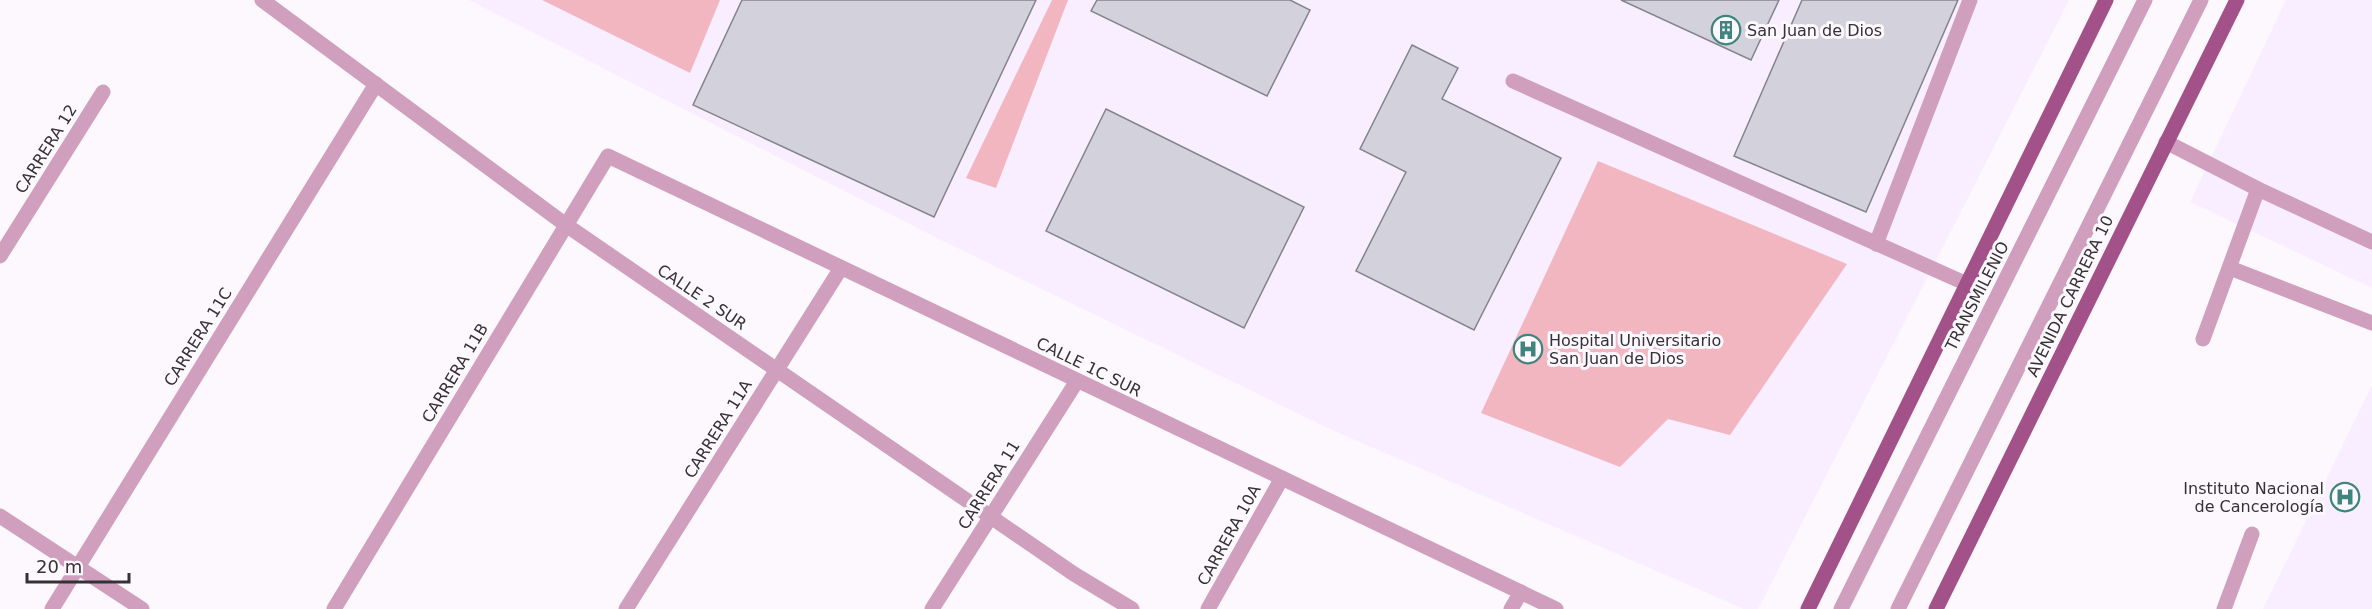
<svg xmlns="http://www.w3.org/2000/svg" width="2372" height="609" font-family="'DejaVu Sans',sans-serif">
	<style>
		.built { fill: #f9eeff }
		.green { fill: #f2b6c1 }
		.building { fill: #d2d1dc; stroke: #84848d; stroke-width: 1.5 }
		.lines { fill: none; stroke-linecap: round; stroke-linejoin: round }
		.minor { stroke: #cf9fbd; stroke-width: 15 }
		.major { stroke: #a35189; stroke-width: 15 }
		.labels { text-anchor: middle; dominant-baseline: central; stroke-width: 6; stroke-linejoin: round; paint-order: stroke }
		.poi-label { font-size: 16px; fill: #343235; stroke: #fcf8fe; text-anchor: start }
		.street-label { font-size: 16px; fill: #343235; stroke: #fcf8fe }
	</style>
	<rect width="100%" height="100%" fill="#fcf8fe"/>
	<g class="built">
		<path d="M469,0H2069L1758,609H1744L1332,430L943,241Z"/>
		<path d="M2286,0H2372V288L2190,202Z"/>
		<path d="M2372,385V609H2263Z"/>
	</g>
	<g class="green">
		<path d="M542,0H720L690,73Z"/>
		<path d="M1052,0H1068L996,188L966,178Z"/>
		<path d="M1598,161L1847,264L1730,435L1668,419L1620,467L1481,413Z"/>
	</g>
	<g class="building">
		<path d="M742,0H1036L934,217L693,105Z"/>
		<path d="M1097,0H1290L1310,10L1267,96L1091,11Z"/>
		<path d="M1621,0H1779L1751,60Z"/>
		<path d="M1802,0H1958L1866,212L1734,156Z"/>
		<path d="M1412,45L1458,68L1442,99L1561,158L1474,330L1356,271L1406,172L1360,149Z"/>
		<path d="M1106,109L1304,207L1244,328L1046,231Z"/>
	</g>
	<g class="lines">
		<g class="minor">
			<path d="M262,0L566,225L1074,574L1132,609"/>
			<path d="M1513,81L1967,284"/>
			<path d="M2166,142L2258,189L2372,242"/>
			<path d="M1876,244L1970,0"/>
			<path d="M0,256L103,92"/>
			<path d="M2230,268L2372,323"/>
			<path d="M2203,339L2258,189"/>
			<path d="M0,516L142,609"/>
			<path d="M52,609L376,84"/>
			<path d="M334,609L608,156L1556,609"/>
			<path d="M626,609L841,268"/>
			<path d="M932,609L1077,381"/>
			<path d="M1208,609L1282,478"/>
			<path d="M1511,609L1521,592"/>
			<path d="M1841,609L2145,0"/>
			<path d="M1898,609L2201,0"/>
			<path d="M2224,609L2252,534"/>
		</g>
		<g class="major">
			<path d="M1808,609L2106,0"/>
			<path d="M1936,609L2237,0"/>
		</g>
	</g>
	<defs>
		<g id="building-ring" transform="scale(1.5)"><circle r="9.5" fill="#fcf8fe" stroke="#3f857e" stroke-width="1.5"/><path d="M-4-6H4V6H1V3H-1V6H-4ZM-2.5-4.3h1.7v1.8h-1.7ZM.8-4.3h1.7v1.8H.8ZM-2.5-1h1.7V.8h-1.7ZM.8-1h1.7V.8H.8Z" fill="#3f857e"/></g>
		<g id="hospital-ring" transform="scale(1.5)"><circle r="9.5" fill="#fcf8fe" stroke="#3f857e" stroke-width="1.5"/><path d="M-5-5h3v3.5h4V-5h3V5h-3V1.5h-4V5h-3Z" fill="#3f857e"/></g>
	</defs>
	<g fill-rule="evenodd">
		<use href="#building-ring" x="1726" y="30"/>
		<use href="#hospital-ring" x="1528" y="349"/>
		<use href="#hospital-ring" x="2345" y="497"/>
	</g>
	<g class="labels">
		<g class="poi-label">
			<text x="1747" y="30">San Juan de Dios</text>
			<text x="1549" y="340">Hospital Universitario<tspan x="1549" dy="18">San Juan de Dios</tspan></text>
			<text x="2324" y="488" text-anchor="end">Instituto Nacional<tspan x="2324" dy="18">de Cancerología</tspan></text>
		</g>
		<g class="street-label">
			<text transform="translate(46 149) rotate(-58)">CARRERA 12</text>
			<text transform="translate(1977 296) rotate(-63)">TRANSMILENIO</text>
			<text transform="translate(2070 296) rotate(-64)">AVENIDA CARRERA 10</text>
			<text transform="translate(702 297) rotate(34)">CALLE 2 SUR</text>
			<text transform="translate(198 337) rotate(-58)">CARRERA 11C</text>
			<text transform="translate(1089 367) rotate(26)">CALLE 1C SUR</text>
			<text transform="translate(455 373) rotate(-59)">CARRERA 11B</text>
			<text transform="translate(718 429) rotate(-58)">CARRERA 11A</text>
			<text transform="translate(989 485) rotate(-58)">CARRERA 11</text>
			<text transform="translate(1229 535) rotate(-61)">CARRERA 10A</text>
		</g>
	</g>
	<path d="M27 573v9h102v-9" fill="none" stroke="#343235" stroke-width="3"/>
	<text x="36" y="573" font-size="18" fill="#343235" stroke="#fcf8fe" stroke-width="4.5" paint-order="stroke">20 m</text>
</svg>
